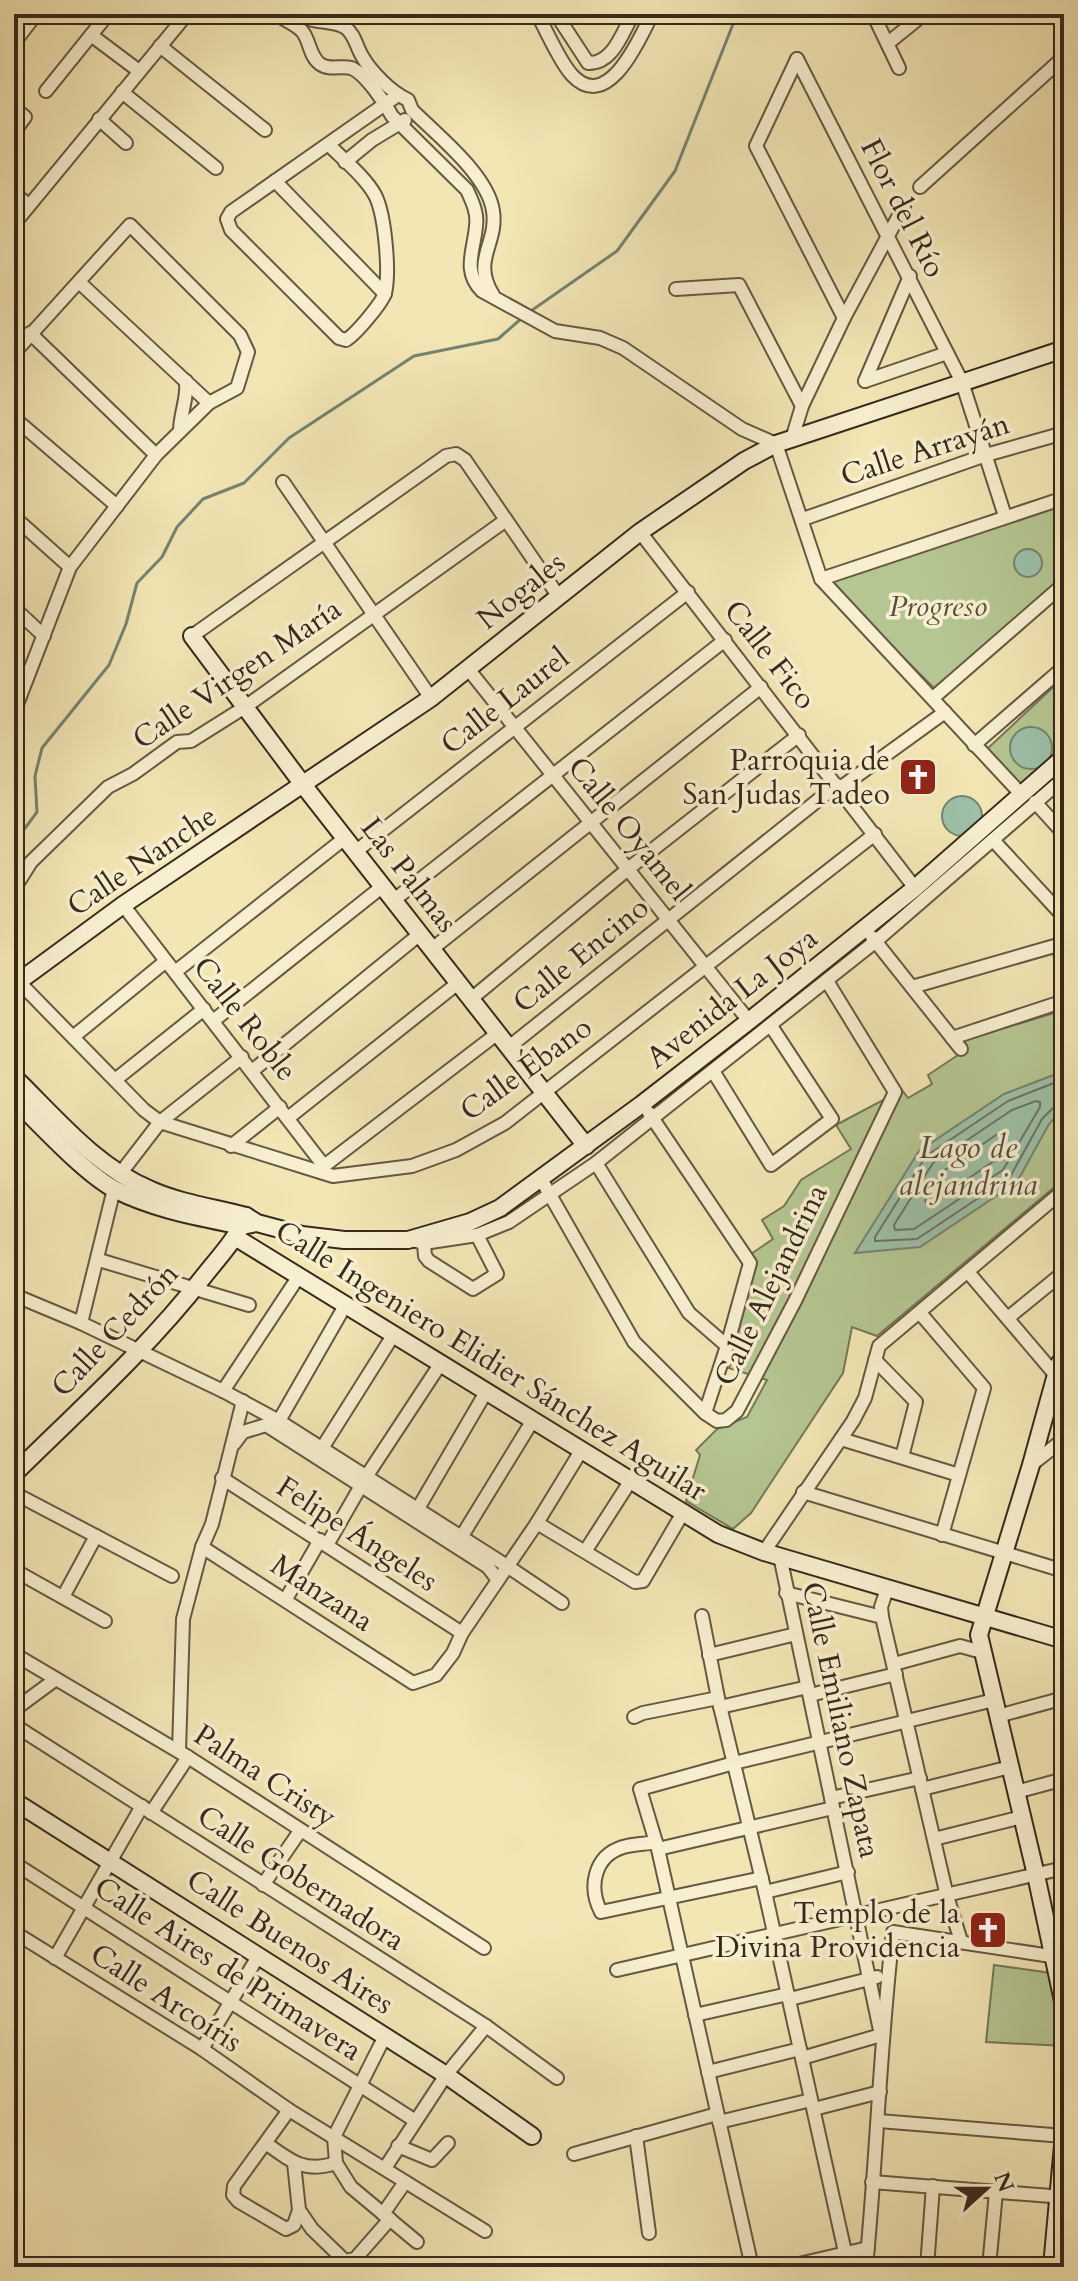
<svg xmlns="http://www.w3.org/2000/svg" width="1078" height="2281" font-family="Cardo,serif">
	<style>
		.green { fill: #b5c692; stroke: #767857; stroke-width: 2 }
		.water { fill: #9dc0a8; stroke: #748470; stroke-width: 2 }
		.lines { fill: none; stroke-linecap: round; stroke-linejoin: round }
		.shore { stroke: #6a7462; stroke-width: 2 }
		.stream { stroke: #748470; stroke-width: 3 }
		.street-casing { stroke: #665842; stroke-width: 16 }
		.secondary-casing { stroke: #37291c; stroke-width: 20 }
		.street { stroke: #f7efcf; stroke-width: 12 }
		.secondary { stroke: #f7efcf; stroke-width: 16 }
		.labels { text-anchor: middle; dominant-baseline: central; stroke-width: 7; stroke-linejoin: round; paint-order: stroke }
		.street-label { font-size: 30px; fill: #37291c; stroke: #f7efcf }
		.park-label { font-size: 30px; font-style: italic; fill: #56503a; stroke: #f7efcf }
		.poi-label { font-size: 30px; fill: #37291c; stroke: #f7efcf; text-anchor: end }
		.water-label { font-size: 32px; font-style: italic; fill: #504f3f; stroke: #f7efcf }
	</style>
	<rect width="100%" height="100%" fill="#f3e6b5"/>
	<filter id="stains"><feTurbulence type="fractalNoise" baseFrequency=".0025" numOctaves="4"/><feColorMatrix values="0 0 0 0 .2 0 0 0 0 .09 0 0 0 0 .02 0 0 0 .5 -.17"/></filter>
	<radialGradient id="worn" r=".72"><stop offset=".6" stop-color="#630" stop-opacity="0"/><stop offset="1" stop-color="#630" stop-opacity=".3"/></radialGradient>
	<g class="green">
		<path d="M1064,502V579L934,688L824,578Z"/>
		<path d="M1064,677V752L1023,788L987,749Z"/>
		<path d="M1064,1010V1179L877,1336L852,1327L843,1373L751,1513L733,1529L686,1501L700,1455L696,1450L717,1429L747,1417L767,1380L729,1368L751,1273V1254L773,1239L762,1220L784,1206L801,1180L851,1149L836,1125L902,1090L908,1098L932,1084L928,1075L967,1049L962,1041Z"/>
		<path d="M994,1965L1058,1974L1064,2010V2046L986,2042Z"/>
	</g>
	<g class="water">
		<circle cx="1028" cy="563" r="14"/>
		<circle cx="1031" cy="748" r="21"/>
		<circle cx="962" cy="816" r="20"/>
		<path d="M1064,1071V1108L1049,1124L1017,1182L920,1247L855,1253L919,1151L1004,1094Z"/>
	</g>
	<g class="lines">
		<g class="shore">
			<path d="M1064,1079L1008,1101L926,1156L875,1237V1241L917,1239L1010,1177L1042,1119L1056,1105L1064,1103"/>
			<path d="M1036,1101L1040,1102V1107L1003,1170L914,1229L895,1230L894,1225L933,1163L1012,1110Z"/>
			<path d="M1002,1131L1007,1132L1008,1136L994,1161L931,1204L926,1203L925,1199L942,1172Z"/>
		</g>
		<g class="stream">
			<path d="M528,313L617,251L675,171L737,14"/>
			<path d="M14,843L37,812L35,776L42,748L109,665L126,624L137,583L162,557L177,527L203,499L244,483L289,438L414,356L498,339L522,318"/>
		</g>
		<g class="street-casing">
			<g id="street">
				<path d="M275,14C283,19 295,24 302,31C310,40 309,56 320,64C330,71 341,65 351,68C365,73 385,103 392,116L467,190C472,201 478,213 476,226C474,251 462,271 482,291L555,331L600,338L623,348L742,429L776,444L821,579L1021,794"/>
				<path d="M298,14C315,25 333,19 346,28C355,35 356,46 362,56C371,72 391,92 408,100L412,110C437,135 488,175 493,211C498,245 471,259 493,295"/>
				<path d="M537,14C547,31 559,61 572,75C608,114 640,38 652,14"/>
				<path d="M556,14L588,63C613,64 622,33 633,14"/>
				<path d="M873,14L899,68"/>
				<path d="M91,35L139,71"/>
				<path d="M14,43L33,18"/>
				<path d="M888,43L924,14"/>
				<path d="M160,46L265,130"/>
				<path d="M797,59L962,382L1005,516"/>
				<path d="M797,59L756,146L844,318"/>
				<path d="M46,91L108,14"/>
				<path d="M122,92L216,168"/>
				<path d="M14,108L25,117L14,132"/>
				<path d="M99,119L126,143"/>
				<path d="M329,145C344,160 365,177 375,195C385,214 390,272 385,293C382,303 356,334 346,340L339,338L231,230L227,219L231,212L398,95"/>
				<path d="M345,162L372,140L405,120"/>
				<path d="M275,181L385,294"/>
				<path d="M920,187L1064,57"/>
				<path d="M14,194L29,205"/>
				<path d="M14,213L19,218L187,14"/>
				<path d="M79,282L209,403"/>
				<path d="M676,289L739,285L802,406"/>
				<path d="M30,333L156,455"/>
				<path d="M14,353L130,225L240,335L248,352L237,388L209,403L156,455L70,567L14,712"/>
				<path d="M865,381L910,276"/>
				<path d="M865,381L947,353"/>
				<path d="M14,418L117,506"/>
				<path d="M180,431C180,413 188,399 186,381"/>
				<path d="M792,439L802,406L844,318L904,206"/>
				<path d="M283,482L431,698"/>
				<path d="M14,517L70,567"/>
				<path d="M803,519L986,455L1064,433"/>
				<path d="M640,532L915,888"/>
				<path d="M821,579L1064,498"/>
				<path d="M14,608L44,636"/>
				<path d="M192,636L446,456L456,454L465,460L559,597"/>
				<path d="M469,670L749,1021"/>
				<path d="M933,698L1064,584"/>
				<path d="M974,745L1064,667"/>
				<path d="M840,788L945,712"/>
				<path d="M1035,802L1064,834"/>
				<path d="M993,840L1064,917"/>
				<path d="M355,852L688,592"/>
				<path d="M14,889L31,862L108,787L133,774L177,742L191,741L245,707L506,520"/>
				<path d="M394,900L725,640"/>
				<path d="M123,905L324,1166"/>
				<path d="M872,937L961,1049"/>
				<path d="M1058,945L1064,968"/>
				<path d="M432,949L761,687"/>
				<path d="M175,972L345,838"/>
				<path d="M18,981L144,1110L160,1122L333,1176L412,1166L456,1150L505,1123L875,834"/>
				<path d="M912,987L1058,945L1064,940"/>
				<path d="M471,999L628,869L799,735"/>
				<path d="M213,1021L383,886"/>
				<path d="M73,1037L166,961"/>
				<path d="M952,1038L1064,1001"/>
				<path d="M509,1047L837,785"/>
				<path d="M252,1071L420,934"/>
				<path d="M713,1071L771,1165L832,1119L771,1026"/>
				<path d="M115,1080L204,1009"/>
				<path d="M649,1113L750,1263L727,1346L705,1413"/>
				<path d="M288,1118L458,983"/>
				<path d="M231,1146L280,1107"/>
				<path d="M596,1163L689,1313L727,1346"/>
				<path d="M323,1172L324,1166L498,1033"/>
				<path d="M120,1174L160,1122L242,1057"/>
				<path d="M541,1179L634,1342L705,1413L717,1421L726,1420L737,1411L795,1301L895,1092L827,981"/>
				<path d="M411,1240L424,1243L477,1235L509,1222L596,1163L876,941L1064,778"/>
				<path d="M424,1243L425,1256L429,1261L473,1289L497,1274L477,1235"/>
				<path d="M99,1260L249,1305"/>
				<path d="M968,1272L1064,1385"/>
				<path d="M14,1295L81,1323L223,1391L279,1421L507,1566L562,1603"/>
				<path d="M920,1313L984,1388L942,1535"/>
				<path d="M1009,1317L1064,1272"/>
				<path d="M81,1323L114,1189"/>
				<path d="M875,1360L916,1402L902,1457"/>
				<path d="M223,1391L299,1276"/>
				<path d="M276,1426L346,1304"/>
				<path d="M841,1439L959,1475"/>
				<path d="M234,1444L243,1432L266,1425L488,1567L498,1580"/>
				<path d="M319,1453L394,1334"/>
				<path d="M1031,1465L1064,1439"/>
				<path d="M222,1478L462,1633"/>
				<path d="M803,1492L1064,1571"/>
				<path d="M14,1493L172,1576"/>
				<path d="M413,1517L486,1392"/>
				<path d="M537,1523L635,1582L643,1581L684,1511"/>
				<path d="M457,1544L533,1420"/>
				<path d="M327,1545L366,1477L441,1363"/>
				<path d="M202,1547L413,1683L436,1675L453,1653L462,1633L537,1523L581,1451"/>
				<path d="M586,1550L631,1480"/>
				<path d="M764,1552L853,1421L865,1398L879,1346L1064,1190"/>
				<path d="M780,1556L881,2035L802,2058"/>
				<path d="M14,1570L105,1621"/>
				<path d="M887,1589L881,1607L882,1617L947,1896L961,1941"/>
				<path d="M786,1593L882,1617"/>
				<path d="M63,1597L96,1536"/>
				<path d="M286,1599L320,1540"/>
				<path d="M702,1616L718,1698L765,1892L845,2252L851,2267"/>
				<path d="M14,1654L188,1757L484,1948"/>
				<path d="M709,1655L796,1634"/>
				<path d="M894,1664L960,1646L982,1652"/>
				<path d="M810,1695L896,1674"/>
				<path d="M720,1707L808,1687"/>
				<path d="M14,1710L56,1679"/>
				<path d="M998,1716L1064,1698"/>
				<path d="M634,1717L643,1713L718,1698"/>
				<path d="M14,1725L486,2026L557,2078"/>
				<path d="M179,1751L183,1619L202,1547L212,1524L243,1401"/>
				<path d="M922,1789L1010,1767"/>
				<path d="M1016,1792L1064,1779"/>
				<path d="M831,1798L920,1778"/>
				<path d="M151,1813L188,1757"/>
				<path d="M934,1839L1022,1817"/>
				<path d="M656,1842C646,1844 634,1844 623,1847C594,1856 588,1887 601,1912L762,1878"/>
				<path d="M658,1849L833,1808"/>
				<path d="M14,1863L414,2120"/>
				<path d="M263,1885L300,1831"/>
				<path d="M765,1892L848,1872"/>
				<path d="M14,1932L202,2049L289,2110L485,2231"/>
				<path d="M55,1958L142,1806"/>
				<path d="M617,1970L1064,1868"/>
				<path d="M790,1999L877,1977"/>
				<path d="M695,2015L788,1994"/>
				<path d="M202,2049L259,1955"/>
				<path d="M708,2072L800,2049"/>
				<path d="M814,2109L880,2092"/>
				<path d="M289,2110L234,2186L233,2195L238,2201L286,2229L294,2225L299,2210L294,2163"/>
				<path d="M879,2121L1064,2136"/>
				<path d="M719,2122L811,2100"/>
				<path d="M636,2136L649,2233"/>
				<path d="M267,2144C292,2162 305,2173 336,2163L351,2187L417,2242"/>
				<path d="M398,2146L432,2160L448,2143"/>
				<path d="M574,2154L717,2114"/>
				<path d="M336,2163L334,2137L385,2036"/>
				<path d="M385,2168L446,2075L486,2026"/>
				<path d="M872,2182L1064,2197"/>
				<path d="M299,2210L312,2229L345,2261L355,2259L390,2219"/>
				<path d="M383,2214L405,2182"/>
				<path d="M752,2267L658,1849L640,1789L734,1763L994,1700"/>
				<path d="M786,2267L868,2248"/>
				<path d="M866,2267C877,2155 880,2043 893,1932L1064,1958"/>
				<path d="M927,2267L933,2186"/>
				<path d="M989,2267L996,2192"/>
			</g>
		</g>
		<g class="secondary-casing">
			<g id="secondary">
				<path d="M192,636L304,786L586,1146"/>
				<path d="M14,985L123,905L431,698L640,532L744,461L776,444L1064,349"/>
				<path d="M14,1077C56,1118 96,1167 151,1190C180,1203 216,1208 246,1216L257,1223L302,1235L344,1240H408L470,1222L500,1208L642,1104L749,1021L915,888L1064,757"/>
				<path d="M14,1099C41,1125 85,1174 116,1190C156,1210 199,1217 242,1226L252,1224"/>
				<path d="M235,1237L718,1534L764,1552L1064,1640"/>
				<path d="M1064,1357L1059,1364L1031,1465L979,1635L1036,1875L1064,2006"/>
				<path d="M14,1474C79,1410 148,1348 204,1276C219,1257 237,1238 246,1216"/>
				<path d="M14,1801L446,2075L532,2136"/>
				<path d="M1052,2267L1064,2134"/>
			</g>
		</g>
		<use href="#street" class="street"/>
		<use href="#secondary" class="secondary"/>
	</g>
	<defs>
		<g id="church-square" transform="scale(2)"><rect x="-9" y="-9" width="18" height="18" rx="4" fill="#8f2418" stroke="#f7efcf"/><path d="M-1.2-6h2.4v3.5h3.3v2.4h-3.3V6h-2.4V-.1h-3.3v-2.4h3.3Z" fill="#fff"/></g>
	</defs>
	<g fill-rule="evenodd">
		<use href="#church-square" x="918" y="777"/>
		<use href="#church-square" x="988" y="1930"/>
	</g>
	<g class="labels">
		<g class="street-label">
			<text transform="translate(903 208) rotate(63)">Flor del Río</text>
			<text transform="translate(925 450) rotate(-18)">Calle Arrayán</text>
			<text transform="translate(521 591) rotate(-39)">Nogales</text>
			<text transform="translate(770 655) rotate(52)">Calle Fico</text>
			<text transform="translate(237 674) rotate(-34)">Calle Virgen María</text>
			<text transform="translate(505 701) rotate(-38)">Calle Laurel</text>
			<text transform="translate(629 829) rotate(51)">Calle Oyamel</text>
			<text transform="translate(142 861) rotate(-34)">Calle Nanche</text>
			<text transform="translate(409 875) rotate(52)">Las Palmas</text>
			<text transform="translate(581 955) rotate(-39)">Calle Encino</text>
			<text transform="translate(732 998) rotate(-38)">Avenida La Joya</text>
			<text transform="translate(245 1019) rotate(52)">Calle Roble</text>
			<text transform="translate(526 1069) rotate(-36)">Calle Ébano</text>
			<text transform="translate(771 1285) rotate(-64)">Calle Alejandrina</text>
			<text transform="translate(115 1330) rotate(-47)">Calle Cedrón</text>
			<text transform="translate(491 1361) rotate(32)">Calle Ingeniero Elidier Sánchez Aguilar</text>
			<text transform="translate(357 1534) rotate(33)">Felipe Ángeles</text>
			<text transform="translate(322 1593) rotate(33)">Manzana</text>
			<text transform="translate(841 1720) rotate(78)">Calle Emiliano Zapata</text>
			<text transform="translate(265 1776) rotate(33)">Palma Cristy</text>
			<text transform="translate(301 1878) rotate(33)">Calle Gobernadora</text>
			<text transform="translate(290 1942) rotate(33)">Calle Buenos Aires</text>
			<text transform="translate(228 1969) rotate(33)">Calle Aires de Primavera</text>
			<text transform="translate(166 1998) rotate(33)">Calle Arcoíris</text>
		</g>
		<g class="park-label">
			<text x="938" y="606">Progreso</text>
		</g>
		<g class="poi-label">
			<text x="890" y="760">Parroquia de<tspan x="890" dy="34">San Judas Tadeo</tspan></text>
			<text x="960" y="1913">Templo de la<tspan x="960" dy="34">Divina Providencia</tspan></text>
		</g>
		<g class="water-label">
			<text x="968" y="1148">Lago de<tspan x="968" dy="37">alejandrina</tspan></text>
		</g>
	</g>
	<rect width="1078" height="2281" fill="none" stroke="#f3e6b5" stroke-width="48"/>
	<rect x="16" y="16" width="1046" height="2249" fill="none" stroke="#37291c" stroke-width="4"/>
	<rect x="24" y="24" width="1030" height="2233" fill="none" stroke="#37291c" stroke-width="2"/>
	<g transform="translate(986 2189) rotate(69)" stroke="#f7efcf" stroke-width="6" paint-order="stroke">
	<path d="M0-6L14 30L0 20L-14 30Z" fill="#37291c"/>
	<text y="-12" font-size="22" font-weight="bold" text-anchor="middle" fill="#37291c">N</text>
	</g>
	<rect width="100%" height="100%" filter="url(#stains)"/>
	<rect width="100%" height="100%" fill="url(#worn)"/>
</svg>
